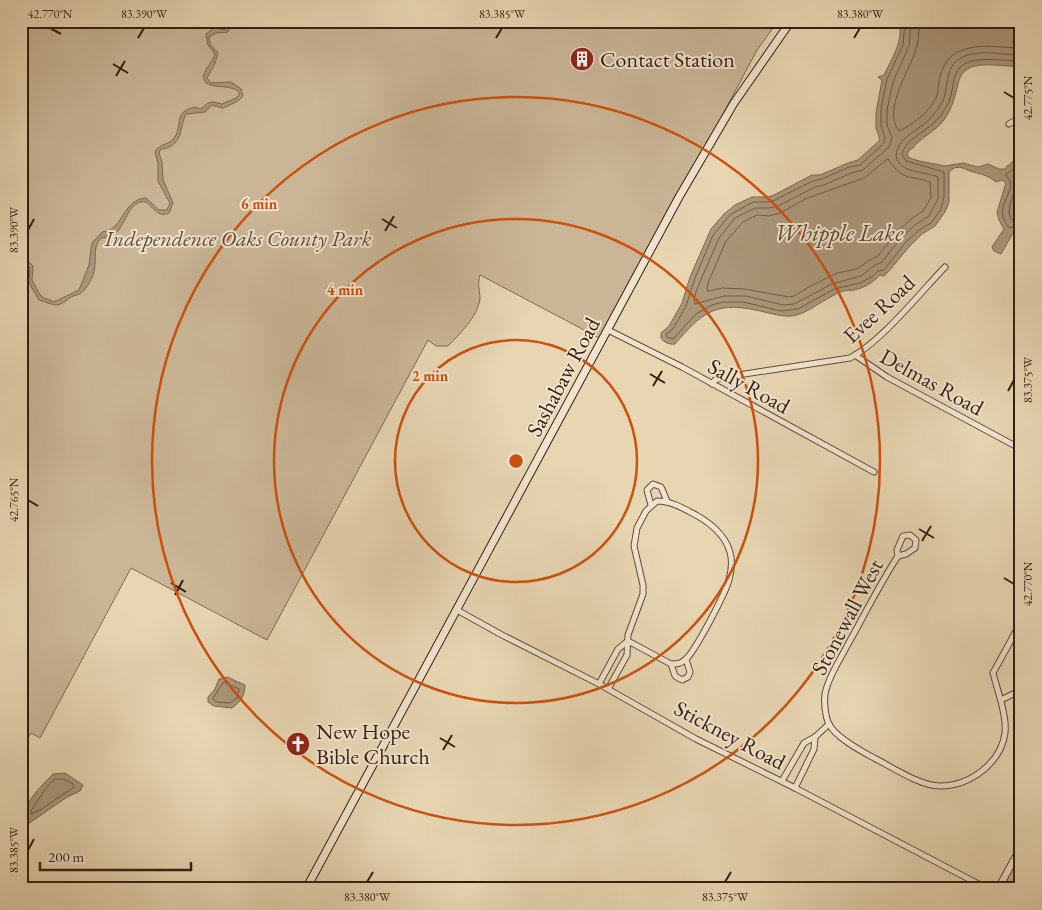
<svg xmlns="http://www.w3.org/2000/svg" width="1042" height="910" font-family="'EB Garamond',serif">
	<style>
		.green { fill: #cab697; stroke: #806953 }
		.water { fill: #ab977b; stroke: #7c6650 }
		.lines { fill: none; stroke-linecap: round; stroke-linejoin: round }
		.shore { stroke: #705a45; stroke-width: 1 }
		.minor-casing { stroke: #624a38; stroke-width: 7 }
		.tertiary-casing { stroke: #624a38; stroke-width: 8 }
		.secondary-casing { stroke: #361c0f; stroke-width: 9 }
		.minor { stroke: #f0e4ce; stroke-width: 5 }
		.tertiary { stroke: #f0e4ce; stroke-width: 6 }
		.secondary { stroke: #f0e4ce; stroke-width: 7 }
		.ticks { fill: none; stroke: #361c0f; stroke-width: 2 }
		.ring { fill: none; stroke: #cd500c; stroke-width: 2.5 }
		.labels { text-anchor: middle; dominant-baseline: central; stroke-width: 4; stroke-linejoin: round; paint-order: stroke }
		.poi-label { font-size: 22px; fill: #361c0f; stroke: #f0e4ce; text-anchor: start }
		.park-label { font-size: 22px; font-style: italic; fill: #624a38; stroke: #f0e4ce }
		.street-label { font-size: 22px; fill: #361c0f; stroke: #f0e4ce }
		.water-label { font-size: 24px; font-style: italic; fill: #5f4735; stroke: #f0e4ce }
		.centre { fill: #cd500c; stroke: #f0e4ce; stroke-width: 2.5 }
		.ring-label { font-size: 15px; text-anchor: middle; font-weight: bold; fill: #cd500c; stroke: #f0e4ce; stroke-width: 4; stroke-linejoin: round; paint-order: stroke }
		.neatline { fill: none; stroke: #361c0f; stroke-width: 2 }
		.ticks-label { font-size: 12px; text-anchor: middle; fill: #361c0f }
	</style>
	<rect width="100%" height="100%" fill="#e8d6b3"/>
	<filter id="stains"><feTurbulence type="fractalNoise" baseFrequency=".004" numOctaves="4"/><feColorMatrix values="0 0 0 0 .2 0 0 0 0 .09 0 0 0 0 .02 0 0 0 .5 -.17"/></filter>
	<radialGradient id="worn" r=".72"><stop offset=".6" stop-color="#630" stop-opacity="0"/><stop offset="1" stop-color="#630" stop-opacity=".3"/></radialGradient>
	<g class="green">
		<path d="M21,21H778L757,50L603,340L480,275C477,286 480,290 480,299C478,316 459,335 448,346H436L428,340L267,640L131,568L40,738L31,733L21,750Z"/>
		<path d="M1021,854V889H1002Z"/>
	</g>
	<g class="water">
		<path d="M231,21H234L228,32L216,33L209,37L210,44L218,53L215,63L207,78L211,83L231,82L241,89L243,96L238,101L223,108L212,105L205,112L186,114C180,125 183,139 171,146C167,149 164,148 160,150L159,153L162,162L163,180L173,203L169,213C158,218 154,208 146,202C129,199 126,224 116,233C111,237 107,237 101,238C93,247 96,254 95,264C95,274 89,286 82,292C79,295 75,295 71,297C56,309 56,305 39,300L29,283L30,268L26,264H21V260L29,262L33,266L32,280L39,293L42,297L54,302L79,290L89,265L92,243L102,232C124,231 122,199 146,198L159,210H167L170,203L158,181V163L155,152C160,142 171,146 176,135C182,122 174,113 194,107L201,109L208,103L214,102L222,104L236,98L239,95V92C228,82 200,92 204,74C206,67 213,62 215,54L208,45L206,34L214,28L226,30Z"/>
		<path d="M899,21H1021V66C999,68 964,55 958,84C954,99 953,107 944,120C936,131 917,140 913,148L909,150L907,155L910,158L919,161L945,166L963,163L978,167L988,164L999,169H1005L1008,165H1010L1013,161L1021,157V162L1018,164L1021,166V233L1017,231L1013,233L1001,254L994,251L992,247L1004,229L999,220L997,212L1006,183L1002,180L996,182C988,175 980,174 970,171C962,168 957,164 949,172V202L945,212L935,226L922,234L909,247L888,272L884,276L880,275C874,282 864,288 854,290C850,291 847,290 843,291C826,297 808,314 792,316C780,317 767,312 755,310C714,301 700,315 675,344C670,345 663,342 661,338V333L669,326L682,303L690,277L711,229L724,214L735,205L752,197H768L774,195L812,175H820L848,163L858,160L880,140L876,128V113L882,80L878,77L884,75C892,58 904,41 899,21Z"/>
		<path d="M227,677L245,685C245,696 240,702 232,708L214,706L208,702V697L215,689L219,679Z"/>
		<path d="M65,773L83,785L80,791L67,797L28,824L21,825C21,806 40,787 53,774Z"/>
	</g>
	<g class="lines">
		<g class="shore">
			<path d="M905,21L903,45L887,79L881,109V126L885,137L884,143L860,165L849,167L822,179L813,181L775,200L768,202H753L731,214L713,235L695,278L686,306L673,329L666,334L667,337L673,339L696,314L712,305L723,302H743L781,311L798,309L834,289L860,283L873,276L878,271L884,270L905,243L919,230L931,223L941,209L944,197V172L906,161L902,155C904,139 931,130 941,115C944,110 948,105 950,99C954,87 952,71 964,64C978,56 1005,61 1021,61"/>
			<path d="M911,21L909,46L893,82L887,110V125L892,137L889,147L863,170L851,173L824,185L815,187L778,206L769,208H755L735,218L719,238L697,289L694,299L695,304L724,296H746L783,305L794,304L832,284L861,276L875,265L881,263L901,238L915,225L929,216L938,199V177C924,171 900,174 896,156C898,134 923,130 934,114C938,109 942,104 944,98C948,84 946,68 959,59C976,48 1002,55 1021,55"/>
			<path d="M919,21C919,30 919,40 916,49C910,70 882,110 899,131C914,124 928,113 936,98C938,93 938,88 939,82C941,68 948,54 963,50C981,43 1002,48 1021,48"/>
			<path d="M888,159C905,183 908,174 930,182L931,198L923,211L911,219L896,233L878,256L870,260L857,269L837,273L807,288L794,296L789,297L744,289L722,288L709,291H707L708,283L726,241L743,222L757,215L769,216L780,213L805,199L864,178Z"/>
			<path d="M1021,170L1013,169L1006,174C1007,177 1009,179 1010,181C1014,191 999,204 1003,217C1004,221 1007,224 1009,228L1017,226L1021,228"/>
			<path d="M1021,177L1017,179C1018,192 1003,209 1012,220L1021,221"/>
			<path d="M224,682L239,689L237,698L230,703L217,702L213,699Z"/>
			<path d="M55,779H63L73,784L74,787L40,810L31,814V811L46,788Z"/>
		</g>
		<g class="minor-casing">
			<g id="minor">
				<path d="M1009,124L1021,117"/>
				<path d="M608,330L682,367L874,472"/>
				<path d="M855,355L887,377L1021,449"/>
				<path d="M712,384L715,380L725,377L850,358C881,342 920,293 945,267"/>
				<path d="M651,505L647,490L653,484L661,487L667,501"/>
				<path d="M910,535L916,540L915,548L906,554L898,556L897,550L903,536Z"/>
				<path d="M898,556C879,585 864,616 847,646C840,660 828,677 825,694C824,702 825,716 829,724C835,737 861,751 874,758C892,767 920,786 940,786C970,786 1001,763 1005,733C1007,716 997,689 993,673L1021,622"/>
				<path d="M457,610L502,635L599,684L696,739L795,788L988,889"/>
				<path d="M671,664L675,676L682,680L688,677L690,672L686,659"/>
				<path d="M599,684L618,649L628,641"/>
				<path d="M608,689L627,655L628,635L643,594V585L634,546L637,528L646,511L657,501C671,501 683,508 696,515C712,524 728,537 731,557C732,565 731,573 729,580C725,594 695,652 685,660C680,664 677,664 671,664L628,641"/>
				<path d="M1001,700L1021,690"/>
				<path d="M782,781L804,743L815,737L829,724"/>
				<path d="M795,788L814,749L815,737"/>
			</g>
		</g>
		<g class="tertiary-casing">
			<path id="tertiary" d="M998,889L1021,847"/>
		</g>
		<g class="secondary-casing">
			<path id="secondary" d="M306,889L679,197L734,103L791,21"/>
		</g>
		<use href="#minor" class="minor"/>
		<use href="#tertiary" class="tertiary"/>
		<use href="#secondary" class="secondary"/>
	</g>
	<path class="ticks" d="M50,28L61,34M138,38L144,28M496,38L502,28M854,38L860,28M113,64L128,73M116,76L125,61M1004,92L1014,98M382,219L397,228M28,230L34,219M385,231L394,216M650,374L665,383M653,386L662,371M1008,391L1014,380M28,500L38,506M919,529L934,538M922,541L931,526M1004,578L1014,584M171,583L186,592M175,595L183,580M440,738L455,747M443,750L452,735M28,850L34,839M367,882L373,872M725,882L731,872"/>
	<g class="ring">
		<circle cx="516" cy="461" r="121"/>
		<circle cx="516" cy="461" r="242"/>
		<circle cx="516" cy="461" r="364"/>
	</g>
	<defs>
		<g id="building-disc" transform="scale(1.25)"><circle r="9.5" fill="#8f2418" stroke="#f0e4ce"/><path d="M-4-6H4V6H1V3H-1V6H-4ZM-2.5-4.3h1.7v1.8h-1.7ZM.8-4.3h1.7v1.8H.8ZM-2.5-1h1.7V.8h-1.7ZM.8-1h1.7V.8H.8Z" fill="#fff"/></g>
		<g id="church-disc" transform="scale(1.25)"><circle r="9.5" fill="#8f2418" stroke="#f0e4ce"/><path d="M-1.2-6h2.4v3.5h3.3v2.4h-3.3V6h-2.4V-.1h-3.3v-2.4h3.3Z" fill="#fff"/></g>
	</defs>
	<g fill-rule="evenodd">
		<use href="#building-disc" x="582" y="59"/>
		<use href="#church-disc" x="298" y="744"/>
	</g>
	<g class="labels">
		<g class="poi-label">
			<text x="600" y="59">Contact Station</text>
			<text x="316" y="731">New Hope<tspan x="316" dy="25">Bible Church</tspan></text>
		</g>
		<g class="park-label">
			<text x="238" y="238">Independence Oaks County Park</text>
		</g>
		<g class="street-label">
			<text transform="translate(879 309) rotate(-43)">Evee Road</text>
			<text transform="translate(563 377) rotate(-62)">Sashabaw Road</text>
			<text transform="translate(932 382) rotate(29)">Delmas Road</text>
			<text transform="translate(749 386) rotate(29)">Sally Road</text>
			<text transform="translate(847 617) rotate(-62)">Stonewall West</text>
			<text transform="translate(730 735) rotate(28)">Stickney Road</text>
		</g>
		<g class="water-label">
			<text x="839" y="232">Whipple Lake</text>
		</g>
	</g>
	<circle cx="516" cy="461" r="8" class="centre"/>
	<g class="ring-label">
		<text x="259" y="209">6 min</text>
		<text x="345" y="295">4 min</text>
		<text x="430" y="381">2 min</text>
	</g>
	<rect width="1042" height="910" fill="none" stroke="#e8d6b3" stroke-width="55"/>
	<path d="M40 862v8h151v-8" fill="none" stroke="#361c0f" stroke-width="2.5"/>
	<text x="48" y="862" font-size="15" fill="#361c0f" stroke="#f0e4ce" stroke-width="4" paint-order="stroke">200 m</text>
	<rect x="28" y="28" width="986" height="854" class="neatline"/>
	<g class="ticks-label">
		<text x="50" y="18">42.770°N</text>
		<text x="144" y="18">83.390°W</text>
		<text x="502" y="18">83.385°W</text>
		<text x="860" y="18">83.380°W</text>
		<text transform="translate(1028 98) rotate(-90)" y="4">42.775°N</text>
		<text transform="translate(14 230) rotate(-90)" y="4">83.390°W</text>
		<text transform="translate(1028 380) rotate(-90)" y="4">83.375°W</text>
		<text transform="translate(14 500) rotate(-90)" y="4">42.765°N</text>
		<text transform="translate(1028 584) rotate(-90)" y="4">42.770°N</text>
		<text transform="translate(14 850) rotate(-90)" y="4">83.385°W</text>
		<text x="367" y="901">83.380°W</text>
		<text x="725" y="901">83.375°W</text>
	</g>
	<rect width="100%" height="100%" filter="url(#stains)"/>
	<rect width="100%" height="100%" fill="url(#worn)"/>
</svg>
